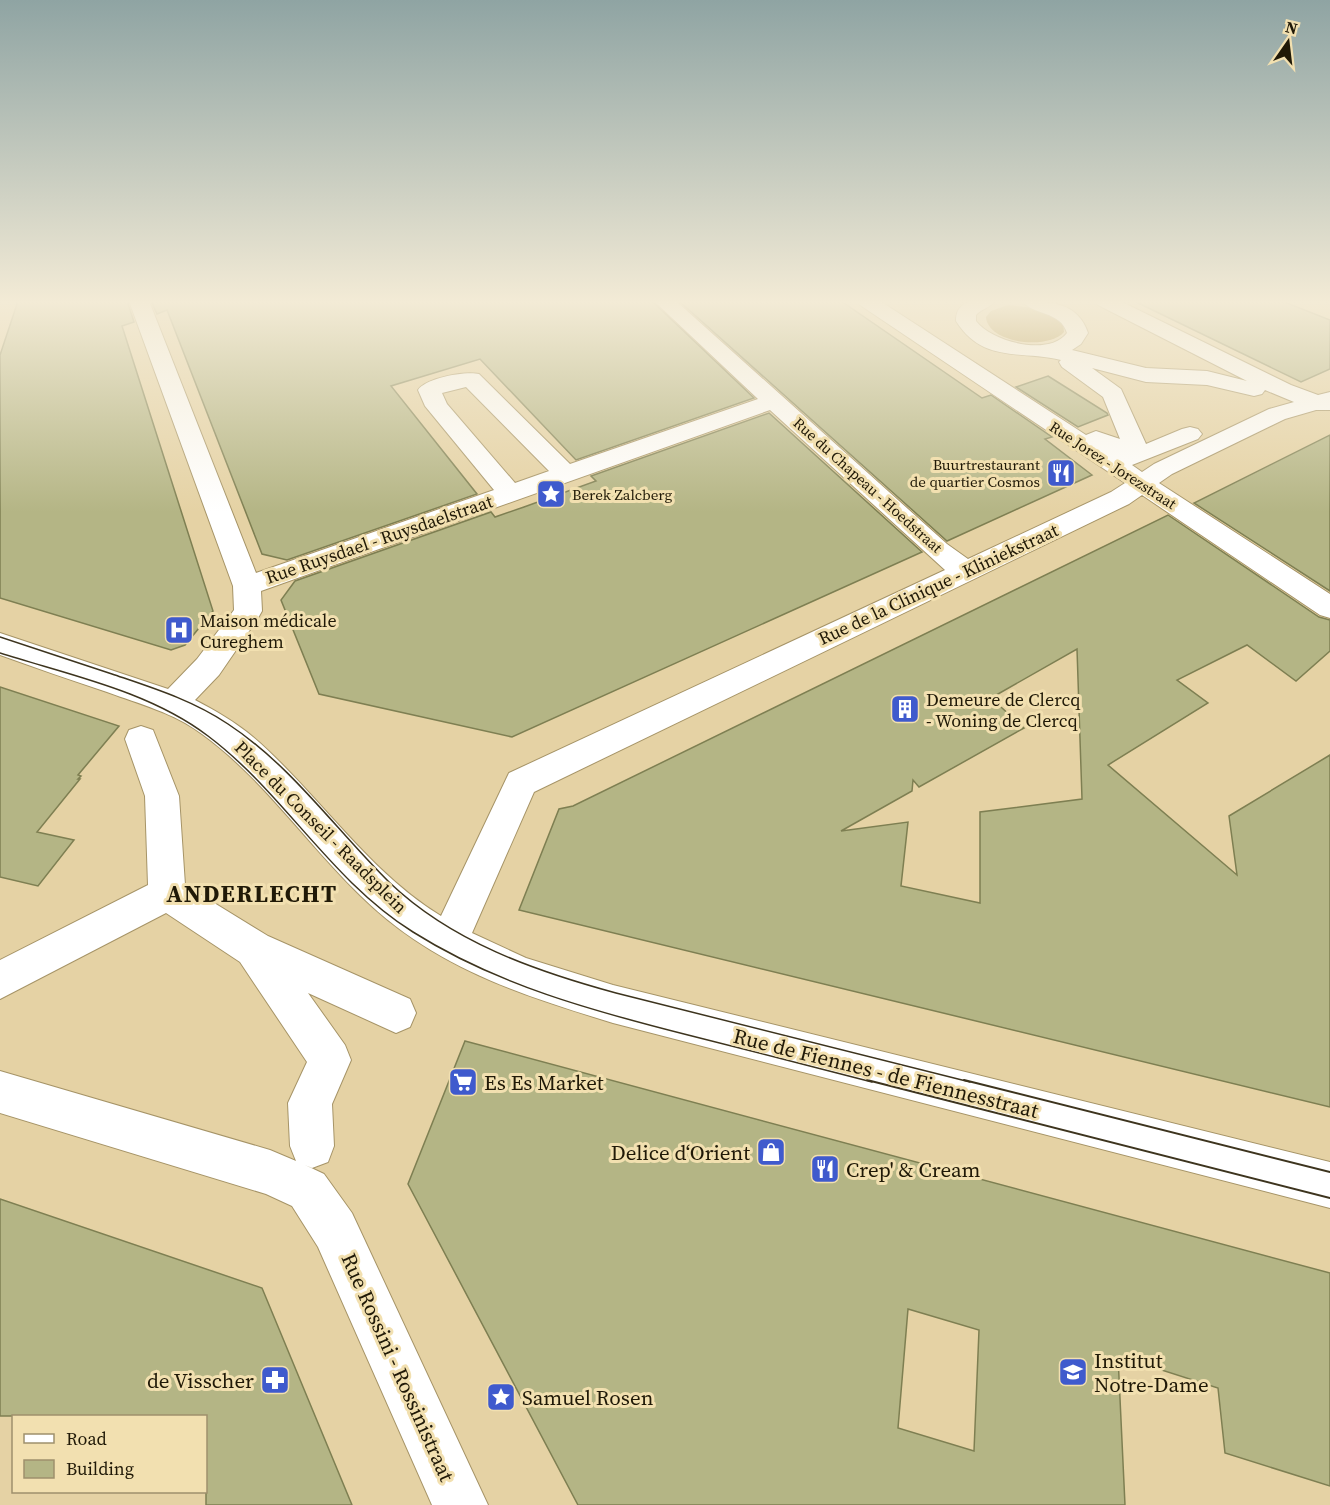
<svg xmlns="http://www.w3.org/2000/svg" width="1330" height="1505" font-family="'Source Serif 4',serif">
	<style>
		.water { fill: #a98c3c }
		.building { fill: #b4b585; stroke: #7e7f52; stroke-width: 1.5; fill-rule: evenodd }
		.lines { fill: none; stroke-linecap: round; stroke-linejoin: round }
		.street-casing { stroke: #a69467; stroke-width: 2 }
		.street { fill: #fff; fill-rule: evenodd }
		.tram-far1 { stroke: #3d341e; stroke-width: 1.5 }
		.tram { stroke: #3d341e; stroke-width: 2 }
		.labels { text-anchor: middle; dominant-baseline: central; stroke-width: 6; stroke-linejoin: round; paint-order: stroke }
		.far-poi-label { font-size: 15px; fill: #201907; stroke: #f2e0b0; text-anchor: end }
		.far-street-label { font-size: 15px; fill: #201907; stroke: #f2e0b0 }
		.street-label { font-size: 18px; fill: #201907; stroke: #f2e0b0 }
		.poi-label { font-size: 18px; fill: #201907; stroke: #f2e0b0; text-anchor: start }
		.near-street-label { font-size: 21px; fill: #201907; stroke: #f2e0b0 }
		.near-poi-label { font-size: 21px; fill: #201907; stroke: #f2e0b0; text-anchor: start }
		.district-label { font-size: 24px; font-weight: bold; letter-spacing: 1.5px; fill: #201907; stroke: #f2e0b0 }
	</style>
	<rect width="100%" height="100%" fill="#e5d2a4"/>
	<path class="water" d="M1008,305L1035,308L1063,322L1064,332C1049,350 988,344 986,317L991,311Z"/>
	<g class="building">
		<path d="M18,301H127L134,322L122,326L213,611L185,645L171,650L0,598V355Z"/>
		<path d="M151,301H652L754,398L576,460L480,359L391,386L477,494L287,560L262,554L167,310L157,314Z"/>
		<path d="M679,301H841L982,398L991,395L1052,437L1045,439L1092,475L947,541Z"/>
		<path d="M1134,301H1282L1330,320V369L1301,382Z"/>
		<path d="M1048,376L1107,413L1108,415L1078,427L1016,387Z"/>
		<path d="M769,413L922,552L512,737L319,694L281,600L295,581L491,512L495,517L524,507L596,481L591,476Z"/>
		<path d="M1330,435V591L1194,503Z"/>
		<path d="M1168,515L1319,617L1330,620V651L1296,681L1247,645L1177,680L1208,703L1108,765L1237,875L1229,816L1330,755V1107L519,910L559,809L573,806ZM1077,649L1082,799L980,812V903L901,886L908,822L841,831L912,791L913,780L919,787L1024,728L991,698Z"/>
		<path d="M0,687L119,726L78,775L81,776L78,779H80L37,832L74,840L38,886L0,877Z"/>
		<path d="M465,1041L1330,1273V1486L1225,1453L1218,1388L1118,1356L1125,1505H578L408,1184ZM908,1309L979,1330L974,1451L898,1428Z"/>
		<path d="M0,1199L262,1288L352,1505H206V1416H0Z"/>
	</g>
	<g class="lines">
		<g class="street-casing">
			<g id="street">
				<path d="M129,301H149L256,573L494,490L425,406L418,390C426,378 465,371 479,374L570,464L758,399L654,301H676L947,544L968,559L1111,492L1125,483L860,305L857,301H880L1086,435L1096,431L1120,439L1103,397L1062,367L1059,362L1061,360C1022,350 983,364 956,321C956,298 978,301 995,301C990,308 981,309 976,315V321C992,342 1049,357 1067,333C1061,311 1032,315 1022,301C1049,301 1078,302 1088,333L1081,344L1072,350L1146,368L1207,371L1247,381L1098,305L1095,301H1120L1291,385L1318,395L1330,392V410H1316L1285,419L1172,474L1159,483L1330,594V618L1320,615L1142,495L1129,504L534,792L472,933L526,958L613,985L1330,1162V1208L613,1023C519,994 433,967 361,896C307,844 263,778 202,734C174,713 140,704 107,692C71,680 36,668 0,655V633L168,689L197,659L234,610L233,586ZM1092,368L1146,382L1207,385L1254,396L1262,394L1265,390L1294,402L1269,409L1154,464L1142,472L1132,465L1198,439L1202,434L1198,429L1190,427L1182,429L1146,444L1121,389ZM466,387L549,471L515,483L447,404L442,393ZM770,410L945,570L509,773L441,916C367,871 318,793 253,737C235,722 216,711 195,700L219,675L258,618L262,611L261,591Z"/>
				<path d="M141,726L153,730L179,796L185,885L268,936L410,999L416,1013L410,1027L396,1033L308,993L345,1045L351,1060L332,1104L334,1146L328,1162L312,1168L305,1165L324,1174L352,1213L488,1505H432L318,1247L292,1206L266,1194L0,1113V1071L270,1150L296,1161L290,1146L288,1103L307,1062L240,962L166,913L0,999V960L148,885L145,796L125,739L129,730Z"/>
			</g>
		</g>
		<use href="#street" class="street"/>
		<g class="tram-far1">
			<path d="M0,637C37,649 75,662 112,674C153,688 192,700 228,724C292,766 336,830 390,883C452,942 535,971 616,993L970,1082"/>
			<path d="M0,653C69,675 149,691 208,736C284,793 330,880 413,932C497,985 593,1011 688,1035C750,1051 811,1066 872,1082"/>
		</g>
		<g class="tram">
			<path d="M867,1080L1330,1198"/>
			<path d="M964,1080L1330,1172"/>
		</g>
	</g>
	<linearGradient id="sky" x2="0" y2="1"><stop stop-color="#8fa4a3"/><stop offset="0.59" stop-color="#f3ebd6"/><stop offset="1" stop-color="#f3ebd6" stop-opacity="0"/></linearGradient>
	<rect width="1330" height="512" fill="url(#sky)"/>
	<defs>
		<g id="restaurant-square" transform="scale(1.5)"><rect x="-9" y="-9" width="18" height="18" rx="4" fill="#3f5acd" stroke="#f2e0b0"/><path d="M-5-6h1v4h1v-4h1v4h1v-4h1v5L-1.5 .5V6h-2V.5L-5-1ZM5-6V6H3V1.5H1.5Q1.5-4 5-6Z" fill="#fff"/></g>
		<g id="sight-square" transform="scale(1.5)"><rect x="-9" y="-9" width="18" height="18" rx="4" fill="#3f5acd" stroke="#f2e0b0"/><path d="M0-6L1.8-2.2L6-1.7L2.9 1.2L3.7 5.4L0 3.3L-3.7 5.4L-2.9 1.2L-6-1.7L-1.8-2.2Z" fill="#fff"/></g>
		<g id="hospital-square" transform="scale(1.5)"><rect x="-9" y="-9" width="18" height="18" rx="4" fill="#3f5acd" stroke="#f2e0b0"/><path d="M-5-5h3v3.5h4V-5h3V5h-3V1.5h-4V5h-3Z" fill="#fff"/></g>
		<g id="building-square" transform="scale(1.5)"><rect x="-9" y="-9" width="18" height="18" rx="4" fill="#3f5acd" stroke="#f2e0b0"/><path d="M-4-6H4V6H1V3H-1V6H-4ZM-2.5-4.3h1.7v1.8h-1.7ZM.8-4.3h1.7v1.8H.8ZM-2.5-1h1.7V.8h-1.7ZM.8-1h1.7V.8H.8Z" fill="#fff"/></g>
		<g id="supermarket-square" transform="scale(1.5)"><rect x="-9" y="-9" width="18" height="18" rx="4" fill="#3f5acd" stroke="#f2e0b0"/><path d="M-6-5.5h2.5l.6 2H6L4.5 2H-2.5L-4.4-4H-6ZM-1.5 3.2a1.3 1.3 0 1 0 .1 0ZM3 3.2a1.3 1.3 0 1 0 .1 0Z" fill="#fff"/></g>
		<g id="shop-square" transform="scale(1.5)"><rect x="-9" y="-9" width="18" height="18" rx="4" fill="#3f5acd" stroke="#f2e0b0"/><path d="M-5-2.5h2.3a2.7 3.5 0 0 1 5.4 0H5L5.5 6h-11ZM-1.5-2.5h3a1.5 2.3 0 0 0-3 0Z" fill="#fff"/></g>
		<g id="school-square" transform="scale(1.5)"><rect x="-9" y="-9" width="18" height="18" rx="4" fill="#3f5acd" stroke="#f2e0b0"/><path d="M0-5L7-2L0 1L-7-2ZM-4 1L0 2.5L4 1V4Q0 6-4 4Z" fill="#fff"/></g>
		<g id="pharmacy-square" transform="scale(1.5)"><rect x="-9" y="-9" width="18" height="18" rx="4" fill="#3f5acd" stroke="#f2e0b0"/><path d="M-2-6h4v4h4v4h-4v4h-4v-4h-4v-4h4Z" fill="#fff"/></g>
	</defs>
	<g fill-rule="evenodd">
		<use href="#restaurant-square" x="1061" y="473"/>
		<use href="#sight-square" x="551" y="494"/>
		<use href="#hospital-square" x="179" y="630"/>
		<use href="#building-square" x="905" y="709"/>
		<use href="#supermarket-square" x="463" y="1082"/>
		<use href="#shop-square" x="771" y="1152"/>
		<use href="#restaurant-square" x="825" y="1169"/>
		<use href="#school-square" x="1073" y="1372"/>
		<use href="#pharmacy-square" x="275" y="1380"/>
		<use href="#sight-square" x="501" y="1397"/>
	</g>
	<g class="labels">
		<g class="far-poi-label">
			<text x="1040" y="464">Buurtrestaurant<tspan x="1040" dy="17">de quartier Cosmos</tspan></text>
			<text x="572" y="494" text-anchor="start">Berek Zalcberg</text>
		</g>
		<g class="far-street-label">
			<text transform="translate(1113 465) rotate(33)">Rue Jorez - Jorezstraat</text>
			<text transform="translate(868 485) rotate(42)">Rue du Chapeau - Hoedstraat</text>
		</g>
		<g class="street-label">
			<text transform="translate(379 539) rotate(-19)">Rue Ruysdael - Ruysdaelstraat</text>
			<text transform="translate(938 584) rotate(-25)">Rue de la Clinique - Kliniekstraat</text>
			<text transform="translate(321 827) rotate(45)">Place du Conseil - Raadsplein</text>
		</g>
		<g class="poi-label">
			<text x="200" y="620">Maison médicale<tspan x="200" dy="21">Cureghem</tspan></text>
			<text x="926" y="699">Demeure de Clercq<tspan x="926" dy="21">- Woning de Clercq</tspan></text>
		</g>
		<g class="near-street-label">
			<text transform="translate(886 1073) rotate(14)">Rue de Fiennes - de Fiennesstraat</text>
			<text transform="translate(398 1367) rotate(66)">Rue Rossini - Rossinistraat</text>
		</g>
		<g class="near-poi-label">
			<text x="484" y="1082">Es Es Market</text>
			<text x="750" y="1152" text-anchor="end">Delice d‘Orient</text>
			<text x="846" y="1169">Crep' &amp; Cream</text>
			<text x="1094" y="1360">Institut<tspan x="1094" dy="24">Notre-Dame</tspan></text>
			<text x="254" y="1380" text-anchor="end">de Visscher</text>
			<text x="522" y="1397">Samuel Rosen</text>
		</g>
		<g class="district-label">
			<text x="252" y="893">ANDERLECHT</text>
		</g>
	</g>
	<rect x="12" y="1415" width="195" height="78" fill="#f2e0b0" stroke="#9e906c" stroke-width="1.5"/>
	<rect x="24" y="1434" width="30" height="9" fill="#ffffff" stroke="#9e906c" stroke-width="1.5"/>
	<text x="66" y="1445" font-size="18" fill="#201907">Road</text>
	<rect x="24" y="1460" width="30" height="18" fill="#b4b585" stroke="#9e906c" stroke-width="1.5"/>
	<text x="66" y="1475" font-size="18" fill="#201907">Building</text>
	<g transform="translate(1288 42) rotate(14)" stroke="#f2e0b0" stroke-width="4.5" paint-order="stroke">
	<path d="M0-4.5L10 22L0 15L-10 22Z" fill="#201907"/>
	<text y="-9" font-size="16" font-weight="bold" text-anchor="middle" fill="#201907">N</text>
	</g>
</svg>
